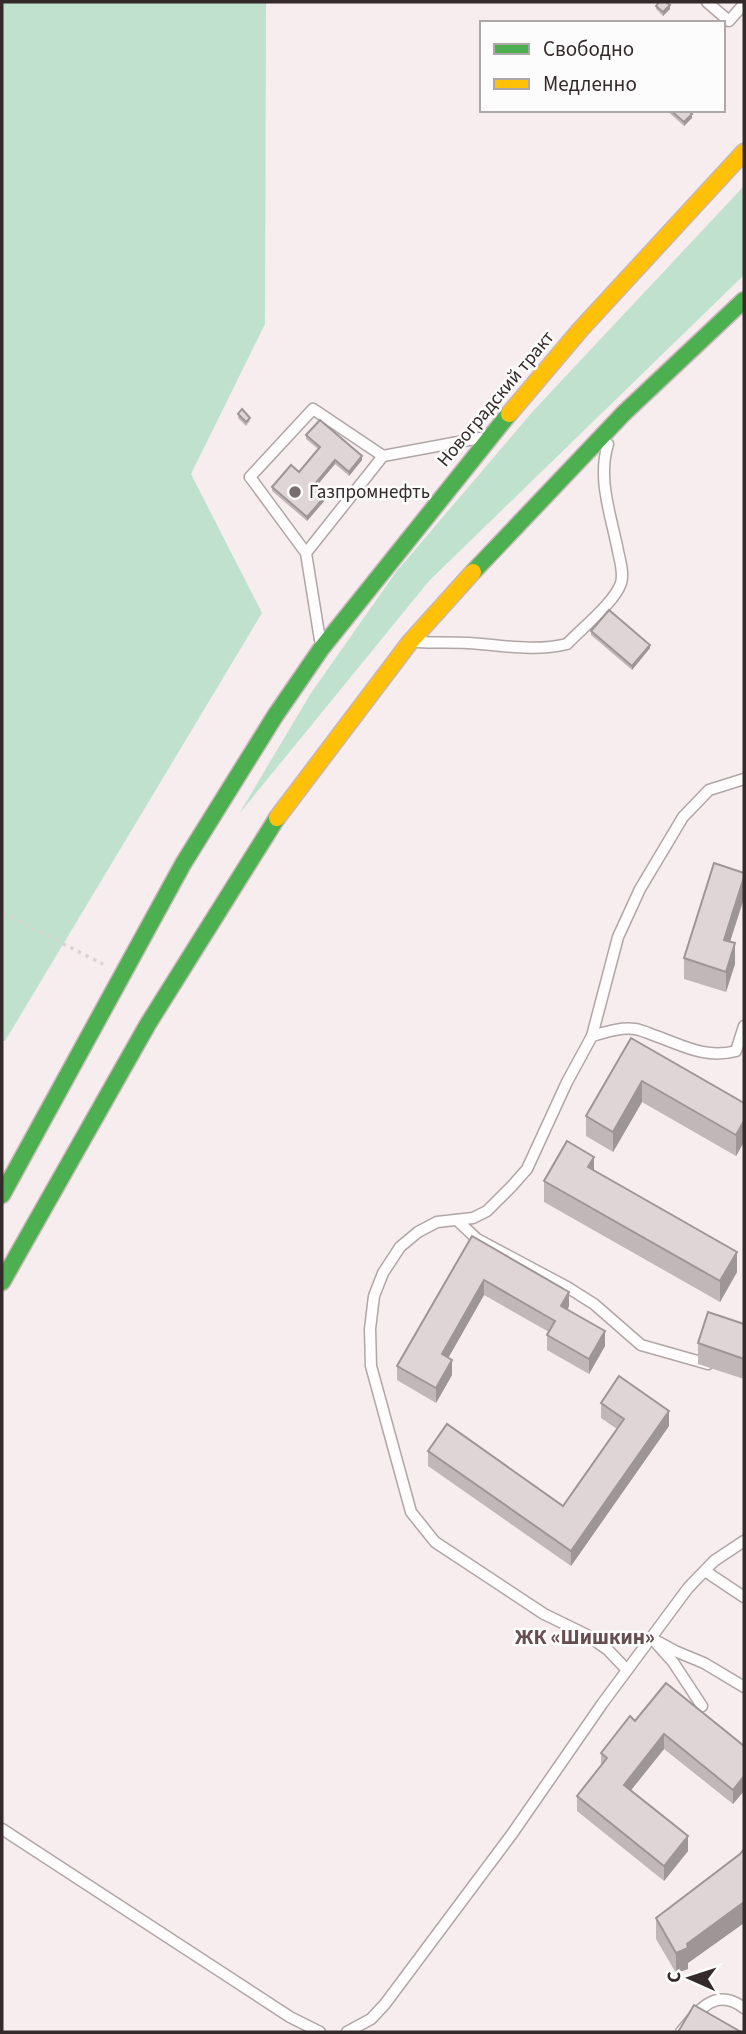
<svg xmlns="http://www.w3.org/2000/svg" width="746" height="2034" font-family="'Source Sans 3',sans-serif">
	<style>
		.green { fill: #bfe1cd }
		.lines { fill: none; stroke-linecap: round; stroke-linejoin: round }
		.lane-casing { stroke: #b0a6a7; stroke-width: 13 }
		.fast-casing { stroke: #c8b7b9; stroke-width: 19 }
		.slow-casing { stroke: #c8b7b9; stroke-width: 19 }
		.path { stroke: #d7d4d4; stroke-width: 3.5; stroke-dasharray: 3.5 5; stroke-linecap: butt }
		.lane { stroke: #fefcfc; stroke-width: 10 }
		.fast { stroke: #4caf50; stroke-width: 16 }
		.slow { stroke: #ffc107; stroke-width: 16 }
		.wall { fill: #c1b7b8 }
		.shaded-wall { fill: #9d9596 }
		.building { fill: #e0d5d6; stroke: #9d9596; stroke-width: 2 }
		.poi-dot { fill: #796e6f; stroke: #fcfcfc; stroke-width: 2.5 }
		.labels { text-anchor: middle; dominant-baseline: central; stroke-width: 5; stroke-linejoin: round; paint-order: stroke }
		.street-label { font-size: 19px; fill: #352a2b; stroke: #fcfcfc }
		.poi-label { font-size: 19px; fill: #352a2b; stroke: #fcfcfc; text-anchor: start }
		.neighbourhood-label { font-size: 21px; font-weight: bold; fill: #674e50; stroke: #fcfcfc }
	</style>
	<rect width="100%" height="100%" fill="#f8edee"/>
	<g class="green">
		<path d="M2,2H266L265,324L191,474L262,613L5,1041H2Z"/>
		<path d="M744,186V275L429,581L239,814L311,693L396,572L534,410Z"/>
	</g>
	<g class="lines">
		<g class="lane-casing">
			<g id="lane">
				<path d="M707,2L729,21L744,4"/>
				<path d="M306,553L250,477L313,409L383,456"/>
				<path d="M320,640L306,553L383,456L480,438"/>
				<path d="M418,642C434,643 451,642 468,643C500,645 534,652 567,644C581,629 615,602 621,583C624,573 620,561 618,551C611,515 597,479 608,444"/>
				<path d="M592,1036L618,937L640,889L683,817L709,790L744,779"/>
				<path d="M457,1220L477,1239L567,1287L594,1304L641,1345L708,1364"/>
				<path d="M705,1571L744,1597"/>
				<path d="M651,1638L675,1651L704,1663L744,1687"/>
				<path d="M656,1643L673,1662L702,1706"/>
				<path d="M627,1670L608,1650L587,1635L544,1614L435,1542L411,1512L371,1366L370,1329L374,1296L383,1273L400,1247L418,1232L437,1222L473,1218L487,1211L512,1186L527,1169L567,1082L592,1036C606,1032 621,1027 635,1029C642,1030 650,1034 656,1036C684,1046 706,1059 736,1051L744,1026"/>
				<path d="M2,1829L290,2017L320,2032"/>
				<path d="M347,2032L371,2019L385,2004L512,1834L602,1704L688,1588L714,1561L744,1541"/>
				<path d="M681,2032C698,2011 715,1986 744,2008"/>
			</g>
		</g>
		<g class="fast-casing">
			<g id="fast">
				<path d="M473,572L624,413L744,300"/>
				<path d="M2,1195L183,864L275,716L321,649L509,414"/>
				<path d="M2,1282L148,1024L277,818"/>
			</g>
		</g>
		<g class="slow-casing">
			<g id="slow">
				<path d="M509,414L580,330L744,152"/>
				<path d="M277,818L410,642L473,572"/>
			</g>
		</g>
		<path class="path" d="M2,913L103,964"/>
		<use href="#lane" class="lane"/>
		<use href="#fast" class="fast"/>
		<use href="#slow" class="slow"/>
	</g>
	<g class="wall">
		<path d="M656,6L670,9L663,16L656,9Z"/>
		<path d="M666,110H688L692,118L684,126Z"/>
		<path d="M238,414L250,421L246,426L238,418Z"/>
		<path d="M306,435L362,460L349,476L335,464L316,486L326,499L307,521L272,491V487L299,472L318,449L306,439Z"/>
		<path d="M591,631L650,648L632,670L591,635Z"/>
		<path d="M744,837V863H743V842Z"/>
		<path d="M744,873V898L730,942L735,964L726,992L684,979V958Z"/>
		<path d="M631,1038L744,1103V1142L736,1156L642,1102L613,1152L586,1136V1116Z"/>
		<path d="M594,1171L737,1272L720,1302L544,1202V1181Z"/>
		<path d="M472,1236L569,1306L568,1310L605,1346L589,1374L547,1350V1335L549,1332L484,1295L448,1358L452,1375L436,1403L397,1380V1366Z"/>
		<path d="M744,1324V1379L698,1364V1343Z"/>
		<path d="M601,1403L669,1426L571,1566L428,1466V1451L563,1506L617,1429L601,1418Z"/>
		<path d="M635,1721L744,1746V1791L733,1804L664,1749L631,1790L688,1851L664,1881L577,1811V1796L601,1766V1753Z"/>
		<path d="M744,1849V1923L688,1963V1969L676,1973L656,1939V1918L740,1854Z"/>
	</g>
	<g class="shaded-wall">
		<path d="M670,5V9L663,16V12Z"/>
		<path d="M692,114V118L684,126V122Z"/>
		<path d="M362,456V460L349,476V472Z"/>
		<path d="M335,460V464L314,489V485Z"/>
		<path d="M326,495V499L307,521V517Z"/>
		<path d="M650,645V648L632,670V666Z"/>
		<path d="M744,877V898L724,960V940Z"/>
		<path d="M735,943V964L726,992V972Z"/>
		<path d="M642,1081V1102L613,1152V1132Z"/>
		<path d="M744,1121V1142L736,1156V1135Z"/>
		<path d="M594,1157V1177L588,1167Z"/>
		<path d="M737,1252V1272L720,1302V1281Z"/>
		<path d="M484,1280V1295L442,1369V1354Z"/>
		<path d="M569,1292V1306L561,1321V1306Z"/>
		<path d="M605,1331V1346L589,1374V1359Z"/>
		<path d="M452,1360V1375L436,1403V1388Z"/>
		<path d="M669,1411V1426L571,1566V1551Z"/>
		<path d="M664,1734V1749L624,1799V1785Z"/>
		<path d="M744,1776V1791L733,1804V1790Z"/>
		<path d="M688,1836V1851L664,1881V1866Z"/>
		<path d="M744,1902V1923L688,1963V1969L676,1973V1953L687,1944Z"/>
	</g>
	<g class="building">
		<path d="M659,2H666L670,5L663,12L656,6Z"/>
		<path d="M670,110H688L692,114L684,122Z"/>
		<path d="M242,409L250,418L246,422L238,414Z"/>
		<path d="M320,420L362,456L349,472L335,460L314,485L326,495L307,517L272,487L291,465L299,472L320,447L306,435Z"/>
		<path d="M609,610L650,645L632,666L591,631Z"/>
		<path d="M714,863L744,873V877L724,940L735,943L726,972L684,958Z"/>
		<path d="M631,1038L744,1103V1121L736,1135L642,1081L613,1132L586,1116Z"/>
		<path d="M567,1141L594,1157L588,1167L737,1252L720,1281L544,1181Z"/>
		<path d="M472,1236L569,1292L561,1306L605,1331L589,1359L547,1335L555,1321L484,1280L442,1354L452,1360L436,1388L397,1366Z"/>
		<path d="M708,1312L744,1324V1359L698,1343Z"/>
		<path d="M619,1376L669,1411L571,1551L428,1451L447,1424L563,1506L624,1419L601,1403Z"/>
		<path d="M666,1683L744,1746V1776L733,1790L664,1734L624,1785L688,1836L664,1866L577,1796L607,1758L601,1753L630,1716L635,1721Z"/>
		<path d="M744,1849V1902L687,1944L688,1948L676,1953L656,1918L740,1854Z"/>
		<path d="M694,2005L741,2032H678Z"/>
	</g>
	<circle class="poi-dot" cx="295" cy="492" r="7"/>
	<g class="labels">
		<g class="street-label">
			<text transform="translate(496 399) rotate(-50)">Новоградский тракт</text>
		</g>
		<g class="poi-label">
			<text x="309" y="492">Газпромнефть</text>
		</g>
		<g class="neighbourhood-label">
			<text x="585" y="1637">ЖК «Шишкин»</text>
		</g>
	</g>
	<rect width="746" height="2034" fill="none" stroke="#352a2b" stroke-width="7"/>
	<rect x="480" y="21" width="245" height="91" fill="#fcfcfc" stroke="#aca8a8" stroke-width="2"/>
	<rect x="494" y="44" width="35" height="10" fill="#4caf50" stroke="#aca8a8" stroke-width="2"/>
	<text x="543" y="56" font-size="21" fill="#352a2b">Свободно</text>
	<rect x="494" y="79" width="35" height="10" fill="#ffc107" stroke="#aca8a8" stroke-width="2"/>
	<text x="543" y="91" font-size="21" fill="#352a2b">Медленно</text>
	<g transform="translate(690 1978) rotate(273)" stroke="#fcfcfc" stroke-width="5" paint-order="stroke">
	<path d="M0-5L12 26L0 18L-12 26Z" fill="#352a2b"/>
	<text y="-10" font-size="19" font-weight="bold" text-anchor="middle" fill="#352a2b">С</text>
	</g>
</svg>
